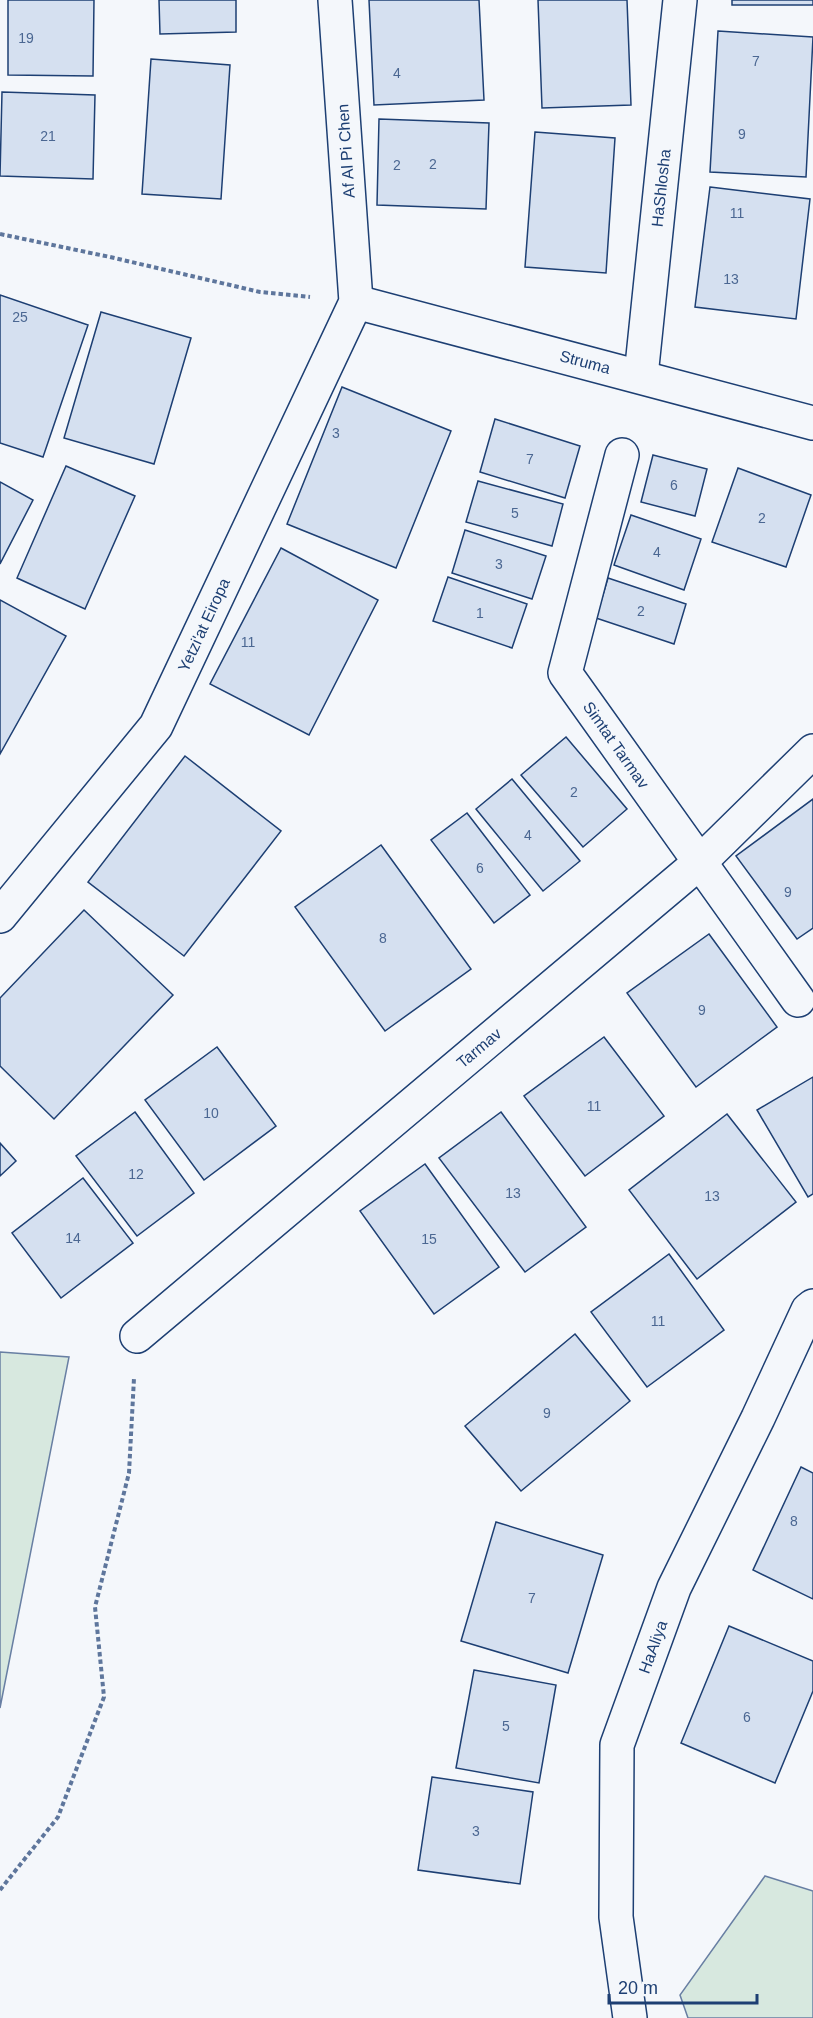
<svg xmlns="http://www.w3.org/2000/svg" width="813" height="2018" font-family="Helvetica,sans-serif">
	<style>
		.green { fill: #d7e8df; stroke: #687fa3; stroke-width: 1.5 }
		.building { fill: #d5e0f0; stroke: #1d3f73; stroke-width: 1.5 }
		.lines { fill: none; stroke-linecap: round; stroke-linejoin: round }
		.minor-casing { stroke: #1d3f73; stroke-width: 36 }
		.path { stroke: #5e769c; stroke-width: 4; stroke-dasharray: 4.5 3; stroke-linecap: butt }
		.minor { stroke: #f4f7fb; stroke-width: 33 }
		.labels { text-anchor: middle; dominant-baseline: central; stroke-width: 4.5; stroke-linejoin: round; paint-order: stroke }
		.number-label { font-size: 14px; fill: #4b6792 }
		.street-label { font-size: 16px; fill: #1d3f73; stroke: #f4f7fb }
	</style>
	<rect width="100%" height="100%" fill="#f4f7fb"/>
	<g class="green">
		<path d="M0,1352L69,1357L0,1708Z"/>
		<path d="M765,1876L813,1891V2018H688L680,1995Z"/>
	</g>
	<g class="building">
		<path d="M8,0H94L93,76L8,75Z"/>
		<path d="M159,0H236V32L160,34Z"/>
		<path d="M369,0H479L484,100L374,105Z"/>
		<path d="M538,0H627L631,105L542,108Z"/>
		<rect x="732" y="0" width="81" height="5"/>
		<path d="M718,31L813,37L806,177L710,172Z"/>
		<path d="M151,59L230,65L221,199L142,194Z"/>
		<path d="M2,92L95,95L93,179L0,176Z"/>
		<path d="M379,119L489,123L486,209L377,205Z"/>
		<path d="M535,132L615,138L606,273L525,267Z"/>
		<path d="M710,187L810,199L796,319L695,307Z"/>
		<path d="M0,295L88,325L43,457L0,443Z"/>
		<path d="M101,312L191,338L154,464L64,438Z"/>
		<path d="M342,387L451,431L396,568L287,524Z"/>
		<path d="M495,419L580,446L565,498L480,472Z"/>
		<path d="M653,455L707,469L695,516L641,502Z"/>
		<path d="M66,466L135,496L85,609L17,578Z"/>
		<path d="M738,468L811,495L786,567L712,542Z"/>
		<path d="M478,481L563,504L552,546L466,522Z"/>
		<path d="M0,482L33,500L0,564Z"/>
		<path d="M631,515L701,539L684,590L614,565Z"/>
		<path d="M465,530L546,556L532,599L452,573Z"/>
		<path d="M281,548L378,600L309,735L210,684Z"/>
		<path d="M448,577L527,604L512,648L433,621Z"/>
		<path d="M608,578L686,604L674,644L596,618Z"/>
		<path d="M0,600L66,636L0,754Z"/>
		<path d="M566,737L627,809L583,847L521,775Z"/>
		<path d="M185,756L281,831L184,956L88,882Z"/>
		<path d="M512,779L580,861L543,891L476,809Z"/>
		<path d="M813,799V928L797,939L736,856Z"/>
		<path d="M467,813L530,895L494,923L431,840Z"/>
		<path d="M381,845L471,969L385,1031L295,907Z"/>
		<path d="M84,910L173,995L54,1119L0,1066V998Z"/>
		<path d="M709,934L777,1027L696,1087L627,993Z"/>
		<path d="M604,1037L664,1116L585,1176L524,1096Z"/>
		<path d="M217,1047L276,1126L204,1180L145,1100Z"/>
		<path d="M813,1077V1194L808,1197L757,1110Z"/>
		<path d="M135,1112L194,1193L137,1236L76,1156Z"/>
		<path d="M501,1112L586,1227L525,1272L439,1158Z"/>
		<path d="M727,1114L796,1202L697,1279L629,1190Z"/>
		<path d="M0,1143L16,1161L0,1176Z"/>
		<path d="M425,1164L499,1267L434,1314L360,1211Z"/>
		<path d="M83,1178L133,1243L61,1298L12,1233Z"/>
		<path d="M669,1254L724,1330L647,1387L591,1312Z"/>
		<path d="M575,1334L630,1401L521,1491L465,1426Z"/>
		<path d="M801,1467L813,1473V1599L753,1570Z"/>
		<path d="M496,1522L603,1555L568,1673L461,1641Z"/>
		<path d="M729,1626L813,1661V1691L775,1783L681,1743Z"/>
		<path d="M474,1670L556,1685L539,1783L456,1768Z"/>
		<path d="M432,1777L533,1792L520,1884L418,1870Z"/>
	</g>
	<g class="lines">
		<g class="minor-casing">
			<g id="minor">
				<path d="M356,302L813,423"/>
				<path d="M641,376L680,0"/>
				<path d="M622,455L565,673L798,1000"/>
				<path d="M0,916L156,726L356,302L335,0"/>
				<path d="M137,1336L699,863L813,751"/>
				<path d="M630,2018L616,1917L617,1745L674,1588L758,1418L808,1310L813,1306"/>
			</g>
		</g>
		<g class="path">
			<path d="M0,234L110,257L260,292L310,297"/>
			<path d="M0,1890L58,1817L104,1697L95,1607L129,1473L134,1378"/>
		</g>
		<use href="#minor" class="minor"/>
	</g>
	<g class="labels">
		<g class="number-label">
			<text x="26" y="38">19</text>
			<text x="756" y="61">7</text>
			<text x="397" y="73">4</text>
			<text x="742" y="134">9</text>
			<text x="48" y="136">21</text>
			<text x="433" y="164">2</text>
			<text x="397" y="165">2</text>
			<text x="737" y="213">11</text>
			<text x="731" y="279">13</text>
			<text x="20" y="317">25</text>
			<text x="336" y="433">3</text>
			<text x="530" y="459">7</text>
			<text x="674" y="485">6</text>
			<text x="515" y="513">5</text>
			<text x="762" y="518">2</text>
			<text x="657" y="552">4</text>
			<text x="499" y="564">3</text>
			<text x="641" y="611">2</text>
			<text x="480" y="613">1</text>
			<text x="248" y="642">11</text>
			<text x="574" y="792">2</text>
			<text x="528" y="835">4</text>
			<text x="480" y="868">6</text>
			<text x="788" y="892">9</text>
			<text x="383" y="938">8</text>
			<text x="702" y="1010">9</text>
			<text x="594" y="1106">11</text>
			<text x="211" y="1113">10</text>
			<text x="136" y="1174">12</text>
			<text x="513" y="1193">13</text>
			<text x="712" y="1196">13</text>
			<text x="73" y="1238">14</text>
			<text x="429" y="1239">15</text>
			<text x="658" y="1321">11</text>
			<text x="547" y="1413">9</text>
			<text x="794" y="1521">8</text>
			<text x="532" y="1598">7</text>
			<text x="747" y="1717">6</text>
			<text x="506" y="1726">5</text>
			<text x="476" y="1831">3</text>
		</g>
		<g class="street-label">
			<text transform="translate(346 151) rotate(-94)">Af Al Pi Chen</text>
			<text transform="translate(661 188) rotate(-84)">HaShlosha</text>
			<text transform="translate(585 362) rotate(15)">Struma</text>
			<text transform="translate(204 625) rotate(-65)">Yetzi'at Eiropa</text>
			<text transform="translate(616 745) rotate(55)">Simtat Tarmav</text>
			<text transform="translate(479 1048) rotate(-40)">Tarmav</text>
			<text transform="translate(653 1647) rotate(-70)">HaAliya</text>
		</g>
	</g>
	<path d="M609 1994v9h148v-9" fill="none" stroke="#1d3f73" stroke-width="3"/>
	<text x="618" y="1994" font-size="18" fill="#1d3f73" stroke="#f4f7fb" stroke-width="4.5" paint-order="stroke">20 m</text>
</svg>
